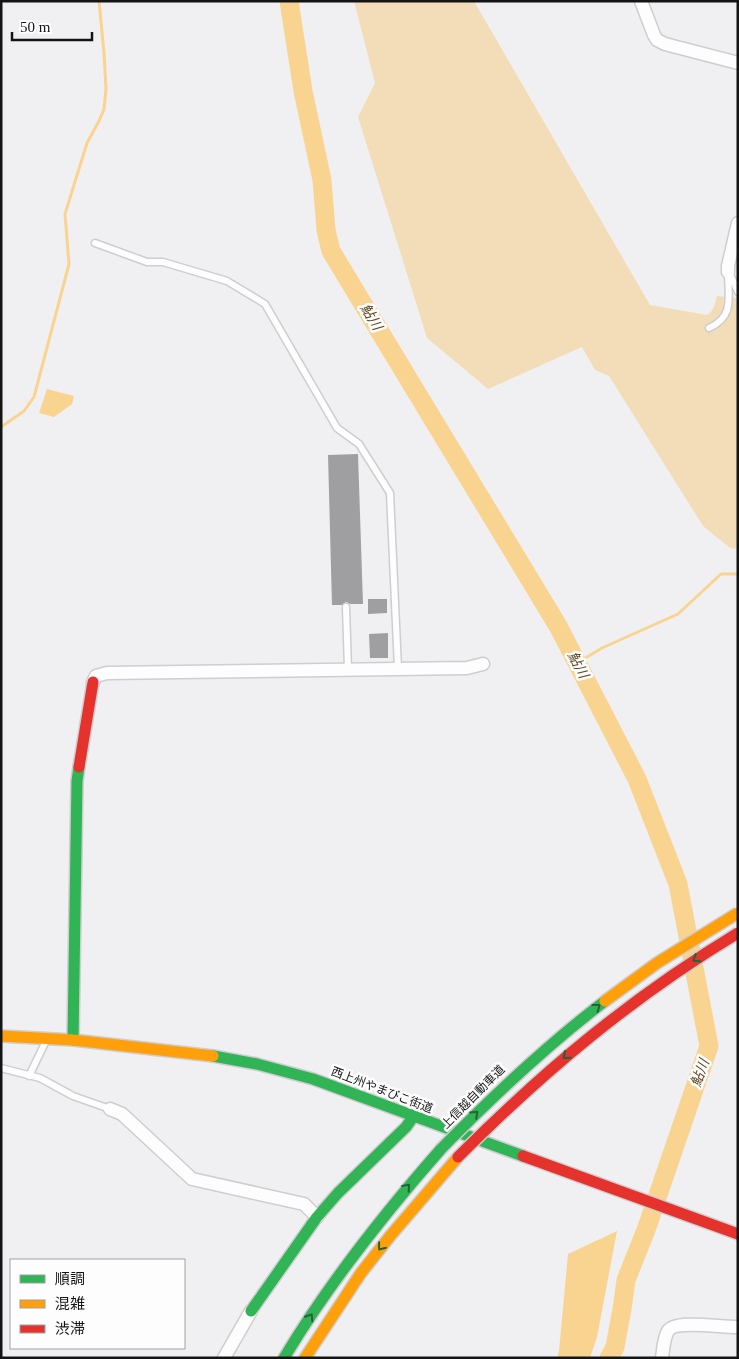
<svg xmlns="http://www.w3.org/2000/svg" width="739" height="1359" font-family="'Times New Roman','Noto Sans JP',serif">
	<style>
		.green { fill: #f3ddb8 }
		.water { fill: #f9d491 }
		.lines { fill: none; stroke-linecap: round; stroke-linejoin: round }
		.stream { stroke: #f9d491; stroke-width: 3 }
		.river { stroke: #f9d491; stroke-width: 19 }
		.building { fill: #9f9fa1 }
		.lane-casing { stroke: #cecdcf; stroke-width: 9 }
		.street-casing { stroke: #cecdcf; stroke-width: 15 }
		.fast-casing { stroke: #cecdcf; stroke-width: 14 }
		.slow-casing { stroke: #cecdcf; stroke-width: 14 }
		.jam-casing { stroke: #cecdcf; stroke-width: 14 }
		.lane { stroke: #fdfdfd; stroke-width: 6 }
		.street { stroke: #fdfdfd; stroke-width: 12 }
		.fast { stroke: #30b455; stroke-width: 11 }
		.slow { stroke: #ff9f0a; stroke-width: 11 }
		.jam { stroke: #e5322d; stroke-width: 11 }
		.fast-bridge-casing { stroke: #cecdcf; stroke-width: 14; stroke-linecap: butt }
		.slow-bridge-casing { stroke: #cecdcf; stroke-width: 14; stroke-linecap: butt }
		.jam-bridge-casing { stroke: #cecdcf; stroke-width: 14; stroke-linecap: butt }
		.fast-bridge { stroke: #30b455; stroke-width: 11 }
		.slow-bridge { stroke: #ff9f0a; stroke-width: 11 }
		.jam-bridge { stroke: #e5322d; stroke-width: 11 }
		.oneway { stroke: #226435 }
		.labels { text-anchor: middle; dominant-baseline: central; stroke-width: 5; stroke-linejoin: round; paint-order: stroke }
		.street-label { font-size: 12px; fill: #141415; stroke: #fdfdfe }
		.water-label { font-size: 14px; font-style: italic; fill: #5f4921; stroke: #fdfdfe }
	</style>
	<rect width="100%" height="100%" fill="#f0f0f2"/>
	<path class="green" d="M354,1H474L650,305L707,315C714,312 715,302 717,296L736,298L738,304V549L730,548L703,526L609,376L595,370L582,347L488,389L427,338L358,117L375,83Z"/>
	<g class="water">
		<path d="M47,389L74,396L72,404L54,417L39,413Z"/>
		<path d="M617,1231L597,1337L590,1358H557L559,1351L568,1254Z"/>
	</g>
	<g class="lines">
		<g class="stream">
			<path d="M1,427L24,411L34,397L69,264L65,214L87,143L99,121L104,109L106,89L104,53L99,1"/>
			<path d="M577,663L602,648L678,614L721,574H738"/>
		</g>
		<path class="river" d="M289,1L303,91L322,180L326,230L331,251L558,626L637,779L678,884L709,1046L646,1230L626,1280L622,1309L615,1347L609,1358"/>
	</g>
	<g class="building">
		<path d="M358,454L363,604H350L346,602L342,605H332L328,455Z"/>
		<path d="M368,599H387V613L368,614Z"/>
		<path d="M388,633V658H370L369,634Z"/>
	</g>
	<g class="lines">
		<g class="lane-casing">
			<g id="lane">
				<path d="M95,243L147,262H163L227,281L265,304L337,428L359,444L390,493L398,668"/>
				<path d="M729,272L738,292"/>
				<path d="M709,328C735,317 728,296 728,272"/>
				<path d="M346,607L348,669"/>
				<path d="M1,1068L40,1078L73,1096L110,1109"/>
				<path d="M29,1076L45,1043"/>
			</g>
		</g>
		<g class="street-casing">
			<g id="street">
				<path d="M641,1L654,35L657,40L665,44L738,63"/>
				<path d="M728,272V266L738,223"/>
				<path d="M93,682L96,676L107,673L467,668L483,664"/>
				<path d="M110,1109L122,1114L192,1179L304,1204L317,1217"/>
				<path d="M224,1358L251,1311"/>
				<path d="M662,1358C663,1350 664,1337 668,1331C675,1319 724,1328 738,1327"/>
			</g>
		</g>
		<g class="fast-casing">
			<g id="fast">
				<path d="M73,1040L77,781L79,767"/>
				<path d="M213,1056L257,1064L313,1079L523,1156"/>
				<path d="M251,1311L317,1217L338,1193L406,1127L413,1117"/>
				<path d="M284,1358C329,1283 383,1215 441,1149"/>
			</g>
		</g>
		<g class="slow-casing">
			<g id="slow">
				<path d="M1,1036L73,1040L213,1056"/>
				<path d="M305,1358L361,1273L391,1235L458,1157"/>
			</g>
		</g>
		<g class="jam-casing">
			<g id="jam">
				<path d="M79,767L93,682"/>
				<path d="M523,1156L738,1234"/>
			</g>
		</g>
		<use href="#lane" class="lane"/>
		<use href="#street" class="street"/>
		<use href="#fast" class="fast"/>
		<use href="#slow" class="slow"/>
		<use href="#jam" class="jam"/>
		<g class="fast-bridge-casing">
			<path id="fast-bridge" d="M441,1149C493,1096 546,1046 605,1001"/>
		</g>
		<g class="slow-bridge-casing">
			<path id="slow-bridge" d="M605,1001L657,963L738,913"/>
		</g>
		<g class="jam-bridge-casing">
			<path id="jam-bridge" d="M458,1157C546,1069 631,998 738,933"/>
		</g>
		<use href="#fast-bridge" class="fast-bridge"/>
		<use href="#slow-bridge" class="slow-bridge"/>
		<use href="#jam-bridge" class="jam-bridge"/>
	</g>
	<defs><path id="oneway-chevron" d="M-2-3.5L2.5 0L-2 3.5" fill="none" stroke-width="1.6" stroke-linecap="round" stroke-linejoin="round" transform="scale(1.25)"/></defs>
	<g class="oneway">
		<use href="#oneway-chevron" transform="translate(696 959) rotate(147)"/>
		<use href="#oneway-chevron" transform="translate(597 1007) rotate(-37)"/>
		<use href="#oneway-chevron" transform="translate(566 1056) rotate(139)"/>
		<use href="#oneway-chevron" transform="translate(475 1114) rotate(-44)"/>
		<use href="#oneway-chevron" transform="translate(407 1187) rotate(-49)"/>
		<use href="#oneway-chevron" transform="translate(381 1247) rotate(128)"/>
		<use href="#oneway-chevron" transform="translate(310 1317) rotate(-57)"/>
	</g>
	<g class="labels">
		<g class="street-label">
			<text transform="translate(382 1090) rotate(21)">西上州やまびこ街道</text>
			<text transform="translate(473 1097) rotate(-45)">上信越自動車道</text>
		</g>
		<g class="water-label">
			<text transform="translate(371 317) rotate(59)">鮎川</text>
			<text transform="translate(578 665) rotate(62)">鮎川</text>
			<text transform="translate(700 1073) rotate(-70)">鮎川</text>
		</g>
	</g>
	<rect width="739" height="1359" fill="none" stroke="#141415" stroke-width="5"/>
	<rect x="10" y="1259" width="175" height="90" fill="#fdfdfe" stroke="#a0a0a1"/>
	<rect x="20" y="1275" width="25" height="8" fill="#30b455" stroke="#a0a0a1"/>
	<text x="55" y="1284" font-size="15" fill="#141415">順調</text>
	<rect x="20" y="1300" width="25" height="8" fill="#ff9f0a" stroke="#a0a0a1"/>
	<text x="55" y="1309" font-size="15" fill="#141415">混雑</text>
	<rect x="20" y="1325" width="25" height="8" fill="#e5322d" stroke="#a0a0a1"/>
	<text x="55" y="1334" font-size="15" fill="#141415">渋滞</text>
	<path d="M12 32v8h80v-8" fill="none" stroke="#141415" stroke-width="2.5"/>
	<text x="20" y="32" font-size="15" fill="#141415" stroke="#fdfdfe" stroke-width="4" paint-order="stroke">50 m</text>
</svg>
